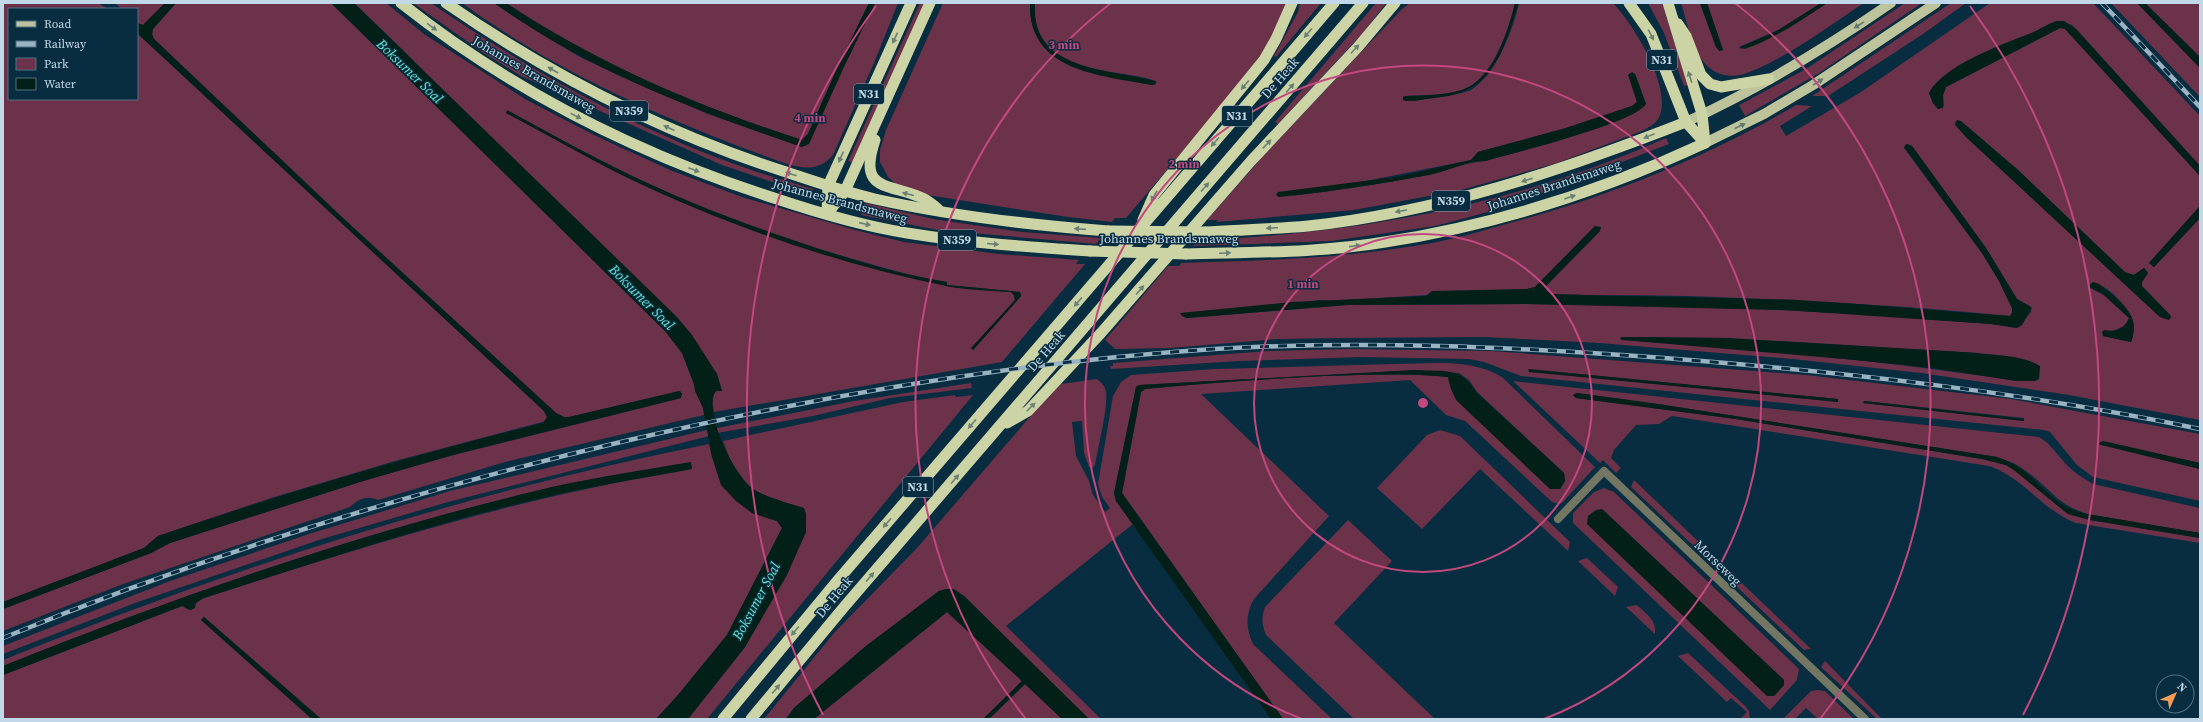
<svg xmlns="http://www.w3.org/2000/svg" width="2203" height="722" font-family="'Source Serif 4',serif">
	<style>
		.green { fill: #6b324a; fill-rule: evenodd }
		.water { fill: #021f18 }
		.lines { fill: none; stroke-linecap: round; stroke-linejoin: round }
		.minor { stroke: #737663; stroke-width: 8 }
		.primary { stroke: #bdc49b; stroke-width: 10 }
		.trunk { stroke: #ccd4a6; stroke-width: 11 }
		.rail-casing { stroke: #99b3c3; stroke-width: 4.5 }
		.rail { stroke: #082d40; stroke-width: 3; stroke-dasharray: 9; stroke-linecap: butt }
		.trunk-bridge { stroke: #ccd4a6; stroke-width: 11 }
		.oneway { fill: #62786e }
		.oneway2 { fill: #6a8073 }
		.ring { fill: none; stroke: #c2487e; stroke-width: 2 }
		.labels { text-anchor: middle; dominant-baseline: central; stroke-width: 3; stroke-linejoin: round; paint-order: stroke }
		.shield { fill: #082d40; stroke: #89a5b5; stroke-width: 1 }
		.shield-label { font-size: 12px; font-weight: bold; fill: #c0d8e7 }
		.street-label { font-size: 13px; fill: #c0d8e7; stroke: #082d40 }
		.water-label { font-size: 14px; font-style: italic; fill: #67e8ca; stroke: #082d40 }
		.centre { fill: #c2487e; stroke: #082d40; stroke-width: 2 }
		.ring-label { font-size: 12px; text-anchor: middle; font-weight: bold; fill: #c2487e; stroke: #082d40; stroke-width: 3; stroke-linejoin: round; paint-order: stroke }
	</style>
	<rect width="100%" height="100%" fill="#082d40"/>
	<g class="green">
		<path d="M3,3H98L108,9H9V99H137V33L544,411L547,417L546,421L395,461L271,498L158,536L144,548L3,602Z"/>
		<path d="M115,3H165L143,25L137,23V9H122Z"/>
		<path d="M176,3H331L665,331L682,353L703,408L704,415L505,462L378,500C366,495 359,499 350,507L123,584L3,631V609L151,553L170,543L363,481L453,455L677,399L679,391L569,417H564L556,413L345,220L154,39L152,34L153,29Z"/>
		<path d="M354,3H386L424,34L525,99L596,136L670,170L742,197L855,230L904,242L999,254L1079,260L1076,264H1085L1002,362L714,412C713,403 710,399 716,391H722L717,374L406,53ZM506,113C571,145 635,180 702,207C751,228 802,244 853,259C884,268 915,277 947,282V285L1012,291L1021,294V296L973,350L972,348L1015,300L1014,295L1011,292L951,287L826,254L701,210L626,177Z"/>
		<path d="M413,3H431C529,70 634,129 746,168C768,176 791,182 813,189L811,195L722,165L521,76L482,52Z"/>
		<path d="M462,3H494L543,35L580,57L620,76L708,114L802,147L875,3H898L874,63L833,155C819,171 805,169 787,164C673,123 560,75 462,3Z"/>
		<path d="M506,3H869L839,64L808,134L802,140C694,105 601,66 506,3Z"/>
		<path d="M920,3H925L853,163L848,161Z"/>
		<path d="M943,3H1030C1028,71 1101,75 1152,85L1157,82C1147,77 1134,76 1124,74C1081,67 1031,59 1035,3H1287L1267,47L1246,77L1126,218H1115L1112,222L1068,217L927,195L896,184L888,177L880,162V150L886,130Z"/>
		<path d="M1300,3H1321L1276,57L1274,56L1298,12Z"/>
		<path d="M1376,3H1386L1362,34L1278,124L1275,122Z"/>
		<path d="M1410,3H1515C1509,29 1494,73 1469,87C1451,96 1425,95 1406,96L1403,97L1405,101C1418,100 1461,95 1471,90C1496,75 1513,30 1519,3H1613C1633,24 1671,85 1660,115C1657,124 1649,127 1642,131L1557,163L1461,190L1354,210L1216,222L1218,220H1207L1264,155L1401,10ZM1635,74L1646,104L1551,143L1485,161C1468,161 1449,170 1432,174C1385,184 1338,190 1291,196L1471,160L1478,152L1566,128L1632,106L1637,102Z"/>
		<path d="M1648,3H1662L1688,85L1684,86L1664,33Z"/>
		<path d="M1681,3H1700L1716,47L1723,50L1707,3H1821L1778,30L1739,47L1745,49L1787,29L1827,3H1864C1830,25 1779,64 1740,75C1730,77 1718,75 1711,69C1692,55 1688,24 1681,3Z"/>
		<path d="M1905,3H1922L1819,73L1745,116L1739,105L1806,69Z"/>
		<path d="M1951,3H1966L1923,34L1828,96H1812Z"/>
		<path d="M1990,3H2093L2200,116V166L2076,29L2072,25L2057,21C2047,24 2038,31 2029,34C2001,45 1943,66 1929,93L1933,103L1938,109L1944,106L1943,95L1946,87L2060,28L2065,29L2200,176V206L2149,263L2154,267L2200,218V420L2069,395L1921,373L1793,359L1599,343L1485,337L1344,338L1277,339L1170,348L1115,349L1105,340L1168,266H1179L1181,263C1263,261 1345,258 1426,244C1455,239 1485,230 1513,222C1612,195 1707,157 1796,105L1812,106L1780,126L1786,136L1861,92ZM1956,121L2017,169L2125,273L2134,275L2144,268L2148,273L2142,282V286L2170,315L2160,317L1966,137L1955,125ZM1908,144L1912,146L1986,248L2017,299L2030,306L2031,312L2017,328L1992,324L1857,314L1720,307L1527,304L1347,305L1187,318L1182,316L1320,300L1330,301L1527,289L1535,287L1595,226L1600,231L1547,285V291L1552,294C1597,296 1643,295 1688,296C1796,300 1903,305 2010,316L2012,313V308L1999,281L1982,253L1904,148ZM2093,282C2114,288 2141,319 2131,342L2103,336L2126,325L2129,318L2104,295L2090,288ZM1622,337L1726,338L1978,353L2017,381C1886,361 1755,349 1623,340L1621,339Z"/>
		<path d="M2111,3H2137L2200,68V97Z"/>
		<path d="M2145,3H2200V57Z"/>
		<path d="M1666,138L1669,144L1499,209L1435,226L1331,241L1193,246L1198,240C1359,234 1518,204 1666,138Z"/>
		<path d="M865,203L933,219L1022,232L1101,238L1096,244L938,230L861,215Z"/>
		<path d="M1350,349L1492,351L1806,375L2011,399L2200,434V463L2100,442L2101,445L2200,469V501L2093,477L2077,465L2050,432L2044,430L1521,376L1484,362L1469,359L1361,357L1239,361L1111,369L1110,366H1113V363L1268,351ZM1528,369L1838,399V402ZM1864,401L2024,418V421L1864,403Z"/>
		<path d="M1394,364C1428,364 1471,358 1502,377L1595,467L1563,502L1560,504L1552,502L1465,421L1446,415L1410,380L1201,394L1329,516L1254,599C1245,615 1246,628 1253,644L1332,719H1283L1122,493L1141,392L1145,389C1204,383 1264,379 1324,376C1366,375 1406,373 1448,377L1451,389L1560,489L1565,481L1564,473L1477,392L1469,380L1459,373L1416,370L1139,385L1136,387L1114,493L1116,501L1133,524L1006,626L1101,719H1089L964,596C954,590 950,588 939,591L866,646L794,708L786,719H764L834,633L917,548L1035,411L1061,384L1097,379C1102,383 1105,386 1106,392C1108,409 1098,447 1095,465L1092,468L1089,467L1084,453L1082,421L1072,422L1076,456L1089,481L1093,495L1105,512L1110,508L1102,497L1098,484L1113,396L1121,382L1131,375L1215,369Z"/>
		<path d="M1513,381L2039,437C2051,444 2056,453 2065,463C2073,472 2083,478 2093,484L2200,508V533L2087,514C2054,503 2049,486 2023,469C2016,463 2006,461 1997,457L1658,404L1577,393L1573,395L1576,398L1736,419L1982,459L2006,465L2014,470L2068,514L2090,520L2200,538V543L2076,523C2042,510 2024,478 1989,466L1672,416L1659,424L1636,425L1614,450L1611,458L1621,468L1616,473L1603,460L1600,463Z"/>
		<path d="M971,383L972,388L890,398L813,416L717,433V428L854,401Z"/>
		<path d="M955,395L956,397L973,395L707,719H688L745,647L806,532L746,483L731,462L723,441L903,402Z"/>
		<path d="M707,430L709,436L448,502L322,539L135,603L3,654V646L170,581L312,533L450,491Z"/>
		<path d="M1440,430L1460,436L1570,542L1568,551L1480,469L1422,529L1377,488L1427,435Z"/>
		<path d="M709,444L712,457L752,513L777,521L782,528L727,635L678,695L656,719H321L204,617L201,620L312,719H3V675L182,606L190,610L195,608L197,601L204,598C338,555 472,512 610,484L609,476C401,517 199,588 3,666V660C231,568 468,492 709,444Z"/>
		<path d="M1634,480L1811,649L1804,650L1631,487Z"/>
		<path d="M1604,488L1614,492L1799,669L1797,680L1770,710L1573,523V513L1594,492ZM1602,509L1784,680V685L1774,696H1767Z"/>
		<path d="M1348,520L1392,561L1334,623L1435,719H1354L1266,635C1262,625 1261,618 1265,607Z"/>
		<path d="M1587,558L1618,587L1615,596L1578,561Z"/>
		<path d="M1637,605C1646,614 1657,620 1655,634L1626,607Z"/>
		<path d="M947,612L1022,681L983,719H814Z"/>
		<path d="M1688,653L1745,706L1749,711L1750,719H1740L1747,712L1731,698L1727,702L1678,656Z"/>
		<path d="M1825,661L1882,719H1877L1821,667Z"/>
		<path d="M1025,684L1062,719H989Z"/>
		<path d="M1818,690L1825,691L1854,719H1818L1806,708L1795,719H1783L1811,691Z"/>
	</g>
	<g class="water">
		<path d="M165,3H176L153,29L152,34L154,39L345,220L556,413L564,417H569L680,391L682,394L681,398L453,455L363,481L170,543L151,553L3,609V602L144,548L158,536C285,493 413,455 543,423L547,417L544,411L137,33V23L143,25Z"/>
		<path d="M331,3H354L676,316L692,335L717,374L722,391H716C702,409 733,474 752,488C764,497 789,503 804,508L806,514V532L787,575L745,647L688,719H656L678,695L727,635L782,528L777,521L752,513L736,501L721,485L712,457L703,408L695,391L694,384L682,353L665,331Z"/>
		<path d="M494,3H506C598,64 697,106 802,140L808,134L839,64L869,3H875L844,67L809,144L802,147C694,110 588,70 494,3Z"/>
		<path d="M1030,3H1035C1030,71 1109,69 1155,81L1156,84L1152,85C1101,75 1028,72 1030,3Z"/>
		<path d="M1515,3H1519L1518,5C1502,55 1492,94 1433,98C1424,99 1411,103 1403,100V97L1406,96C1426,95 1451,96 1469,87C1496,72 1508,31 1515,3Z"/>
		<path d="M1700,3H1707L1723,50L1719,51L1716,47Z"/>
		<path d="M1821,3H1827C1813,13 1753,53 1739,48L1779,30Z"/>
		<path d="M2137,3H2145L2200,57V68Z"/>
		<path d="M2057,21H2064L2076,29L2200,166V176L2065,29L2060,28L1946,87L1943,95V108L1938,109L1933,103L1929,93C1943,66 2001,45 2029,34C2038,31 2047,24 2057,21Z"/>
		<path d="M1632,72L1635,74L1646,104C1633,124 1513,153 1485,161C1467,161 1448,171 1429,175C1379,184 1329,192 1279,197L1276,195L1278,192L1396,177L1471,160L1478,152L1566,128L1632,106L1637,102L1628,75Z"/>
		<path d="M507,110C547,132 587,154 628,174C682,200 739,222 796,241C845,258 896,274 947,282V285L1020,292L1021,296L973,350L971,348L1015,300L1014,295L1011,292C991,291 971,290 951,287C840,265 728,226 626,177C585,157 546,134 506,113Z"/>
		<path d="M1957,120L1961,121L2017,169L2125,272L2134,275L2144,268L2148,273L2142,282V286L2170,315L2171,317L2169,320L2160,317L1966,137L1955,124Z"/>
		<path d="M1906,144L1912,146L1986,248L2017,299L2032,308L2022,325L2017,328L1991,324L1785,310L1527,304L1347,305L1187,318L1182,316L1180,313L1292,302L1426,296L1432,291L1527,289L1535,287L1595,226L1601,227L1600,231L1547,285V291L1552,294C1634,297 1716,297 1798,300C1869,304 1939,311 2010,316L2012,313V308L1999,281L1982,253L1904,147Z"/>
		<path d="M2200,206V218L2154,267L2149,263Z"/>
		<path d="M2093,282L2099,284C2117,299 2143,314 2131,342L2103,336L2102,332L2104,330C2116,332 2124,330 2129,318L2104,295L2088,286Z"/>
		<path d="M1622,337L1726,338L1978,353C1999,356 2022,355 2040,366L2039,379L2035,381H2017L1932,368L1855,360L1623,340L1620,339Z"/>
		<path d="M1528,369L1838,399V402L1529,372Z"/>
		<path d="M1416,370C1445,372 1460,366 1477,393L1564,473L1565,481L1560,489H1550L1456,400L1451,389L1448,377C1406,373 1366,375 1324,376C1264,379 1204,383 1145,389L1141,392L1122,493L1283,719H1271L1116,501L1114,493L1136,387L1139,385Z"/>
		<path d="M1577,393L1658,404L1997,457C2031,468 2037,488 2063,505C2070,509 2079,512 2087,514L2200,533V538L2090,520L2068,514L2014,470L2006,465L1982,459L1736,419L1576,398L1573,395Z"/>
		<path d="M1864,401L2024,419V421L1863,403Z"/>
		<path d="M2103,441L2200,463V469L2098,444Z"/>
		<path d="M691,462L692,469C639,479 586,487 534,500C423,526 313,563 204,598L194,604L195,608L190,610L182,606L3,675V666C175,597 351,536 531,492C583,479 638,471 691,462Z"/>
		<path d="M1602,509L1784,680V685L1774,696H1767L1587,524L1588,516L1596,510Z"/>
		<path d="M947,589H954L964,596L1089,719H1062L1025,684L989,719H983L1022,681L947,612L814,719H786L794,708L866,646L939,591Z"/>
		<path d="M204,617L321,719H312L201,620Z"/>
	</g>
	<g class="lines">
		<path class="minor" d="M1558,519L1604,471L1865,719"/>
		<g class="primary">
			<path d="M1686,122C1758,89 1826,48 1891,3"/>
			<path d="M1705,143L1764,114L1813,85L1936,3"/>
		</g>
		<g class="trunk">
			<path d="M401,3C512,91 642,156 777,199C819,213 863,226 907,233C968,243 1029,247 1090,251"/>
			<path d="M446,3C550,75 662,132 783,171C813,181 844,192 875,199C952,216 1029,225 1108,231"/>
			<path d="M1629,3L1651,34L1686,122L1705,143"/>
			<path d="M1668,3L1702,114L1705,143"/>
			<path d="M1678,24L1686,36L1701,75L1710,84L1721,87L1769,79"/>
			<path d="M875,140C858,191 886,183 920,197C927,199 933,205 938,209"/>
			<path d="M827,214L845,191L930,3"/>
			<path d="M827,214L828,186L911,3"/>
			<path d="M1143,220L1154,195L1264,60L1276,39L1292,3"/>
			<path d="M1205,232C1239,230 1274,229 1308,226C1440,212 1563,170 1686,122"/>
			<path d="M1186,254C1252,252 1320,253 1385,242C1496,225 1604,190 1705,143"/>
			<path d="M1007,423L1028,411L1101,333L1251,161L1358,47L1395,3"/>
			<path d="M723,719L838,580L1334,3"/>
			<path d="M751,719L844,607L1363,3"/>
		</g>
		<g class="rail-casing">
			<g id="rail">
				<path d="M2102,3L2200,107"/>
				<path d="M3,638C204,555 414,491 625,441C819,396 1016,362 1214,349C1365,340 1514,347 1664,358C1845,372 2023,392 2200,429"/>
			</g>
		</g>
		<use href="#rail" class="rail"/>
		<g class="trunk-bridge">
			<path d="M1108,231L1205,232"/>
			<path d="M1090,251L1186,254"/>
		</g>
	</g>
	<defs><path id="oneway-solid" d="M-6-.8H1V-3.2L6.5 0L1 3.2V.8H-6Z"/></defs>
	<g class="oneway">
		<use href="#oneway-solid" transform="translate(1859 25) rotate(148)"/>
		<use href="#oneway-solid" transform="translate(1818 82) rotate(-32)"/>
		<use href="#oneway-solid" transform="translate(1740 126) rotate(-26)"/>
	</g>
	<g class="oneway2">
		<use href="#oneway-solid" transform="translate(432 27) rotate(36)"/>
		<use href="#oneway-solid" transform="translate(1308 33) rotate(131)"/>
		<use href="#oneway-solid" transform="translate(1651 35) rotate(63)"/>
		<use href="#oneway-solid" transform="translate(895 38) rotate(115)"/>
		<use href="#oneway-solid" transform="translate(1355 49) rotate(-48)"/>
		<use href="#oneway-solid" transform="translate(553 70) rotate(-150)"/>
		<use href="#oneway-solid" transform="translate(1690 77) rotate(-107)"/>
		<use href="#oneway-solid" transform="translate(1245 85) rotate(130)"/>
		<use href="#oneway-solid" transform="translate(1290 88) rotate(-49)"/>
		<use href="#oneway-solid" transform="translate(576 116) rotate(27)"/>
		<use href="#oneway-solid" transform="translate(669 128) rotate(-156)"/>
		<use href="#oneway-solid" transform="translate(1649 136) rotate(158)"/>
		<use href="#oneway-solid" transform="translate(1215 142) rotate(131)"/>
		<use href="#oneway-solid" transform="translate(1267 144) rotate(-47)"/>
		<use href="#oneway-solid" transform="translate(841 157) rotate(114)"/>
		<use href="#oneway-solid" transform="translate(694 170) rotate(21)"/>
		<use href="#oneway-solid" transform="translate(791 174) rotate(-162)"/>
		<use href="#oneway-solid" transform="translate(1527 180) rotate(163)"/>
		<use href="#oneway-solid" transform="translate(1205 187) rotate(-49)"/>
		<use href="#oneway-solid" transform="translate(908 194) rotate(-166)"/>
		<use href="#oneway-solid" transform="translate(1154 196) rotate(120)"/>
		<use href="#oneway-solid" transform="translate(1570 197) rotate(-19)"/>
		<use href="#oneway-solid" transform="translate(1401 211) rotate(169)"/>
		<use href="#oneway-solid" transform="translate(865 224) rotate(13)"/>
		<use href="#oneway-solid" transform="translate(1272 228) rotate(177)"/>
		<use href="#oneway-solid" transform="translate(1080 229) rotate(-176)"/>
		<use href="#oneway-solid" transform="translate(993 244) rotate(5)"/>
		<use href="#oneway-solid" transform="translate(1355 246) rotate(-6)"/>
		<use href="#oneway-solid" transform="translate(1225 253) rotate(-2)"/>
		<use href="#oneway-solid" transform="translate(1140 290) rotate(-49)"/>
		<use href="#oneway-solid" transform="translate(1078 302) rotate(131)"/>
		<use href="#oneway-solid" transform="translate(1031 407) rotate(-45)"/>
		<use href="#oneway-solid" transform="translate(972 424) rotate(131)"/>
		<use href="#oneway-solid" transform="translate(955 479) rotate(-49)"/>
		<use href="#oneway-solid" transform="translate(887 523) rotate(131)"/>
		<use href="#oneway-solid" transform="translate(870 577) rotate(-49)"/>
		<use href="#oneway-solid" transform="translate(795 631) rotate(130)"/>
		<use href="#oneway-solid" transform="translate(776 689) rotate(-50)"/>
	</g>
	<g class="ring">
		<circle cx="1423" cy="403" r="169"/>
		<path d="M1302 719A338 338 0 1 1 1544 719"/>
		<path d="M1026 719A507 507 0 0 1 1111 3M1735 3A507 507 0 0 1 1820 719"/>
		<path d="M823 715A676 676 0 0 1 876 6M1970 6A676 676 0 0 1 2023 715"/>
	</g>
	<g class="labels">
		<g class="shield">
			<rect x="1647" y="50" width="30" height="20" rx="3"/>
			<rect x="854" y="84" width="30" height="20" rx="3"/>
			<rect x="610" y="101" width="38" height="20" rx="3"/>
			<rect x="1222" y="106" width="30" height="20" rx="3"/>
			<rect x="1432" y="191" width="38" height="20" rx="3"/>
			<rect x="938" y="230" width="38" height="20" rx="3"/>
			<rect x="903" y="477" width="30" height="20" rx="3"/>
		</g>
		<g class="shield-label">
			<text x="1662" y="60">N31</text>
			<text x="869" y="94">N31</text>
			<text x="629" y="111">N359</text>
			<text x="1237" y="116">N31</text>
			<text x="1451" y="201">N359</text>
			<text x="957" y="240">N359</text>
			<text x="918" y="487">N31</text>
		</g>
		<g class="street-label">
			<text transform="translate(534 74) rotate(30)">Johannes Brandsmaweg</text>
			<text transform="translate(1280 78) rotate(-49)">De Heak</text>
			<text transform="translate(1554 185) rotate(-18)">Johannes Brandsmaweg</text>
			<text transform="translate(840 201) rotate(15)">Johannes Brandsmaweg</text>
			<text x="1169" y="238">Johannes Brandsmaweg</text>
			<text transform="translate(1046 351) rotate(-49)">De Heak</text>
			<text transform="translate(1718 563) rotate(44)">Morseweg</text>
			<text transform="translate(834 597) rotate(-50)">De Heak</text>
		</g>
		<g class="water-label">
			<text transform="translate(410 71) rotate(44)">Boksumer Soal</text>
			<text transform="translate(642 297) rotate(45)">Boksumer Soal</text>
			<text transform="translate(756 601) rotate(-62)">Boksumer Soal</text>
		</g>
	</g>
	<circle cx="1423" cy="403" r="6" class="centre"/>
	<g class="ring-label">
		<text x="1064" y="49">3 min</text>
		<text x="810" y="122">4 min</text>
		<text x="1184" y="168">2 min</text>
		<text x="1303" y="288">1 min</text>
	</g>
	<rect width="2203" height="722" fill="none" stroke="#c0d8e7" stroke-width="8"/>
	<rect x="8" y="8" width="130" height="92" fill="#082d40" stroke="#527183"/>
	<rect x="16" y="21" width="20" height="6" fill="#bdc49b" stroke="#527183"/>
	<text x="44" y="28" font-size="12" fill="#c0d8e7">Road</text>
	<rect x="16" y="41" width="20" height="6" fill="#99b3c3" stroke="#527183"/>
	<text x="44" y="48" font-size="12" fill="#c0d8e7">Railway</text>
	<rect x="16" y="58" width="20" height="12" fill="#6b324a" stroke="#527183"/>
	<text x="44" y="68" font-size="12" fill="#c0d8e7">Park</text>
	<rect x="16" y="78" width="20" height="12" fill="#021f18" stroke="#527183"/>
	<text x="44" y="88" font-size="12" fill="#c0d8e7">Water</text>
	<g transform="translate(2175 694) rotate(45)"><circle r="19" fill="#082d40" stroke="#527183"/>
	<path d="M0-3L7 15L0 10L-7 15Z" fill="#fd9d55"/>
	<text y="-6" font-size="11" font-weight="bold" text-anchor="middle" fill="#c0d8e7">N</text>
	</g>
</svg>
